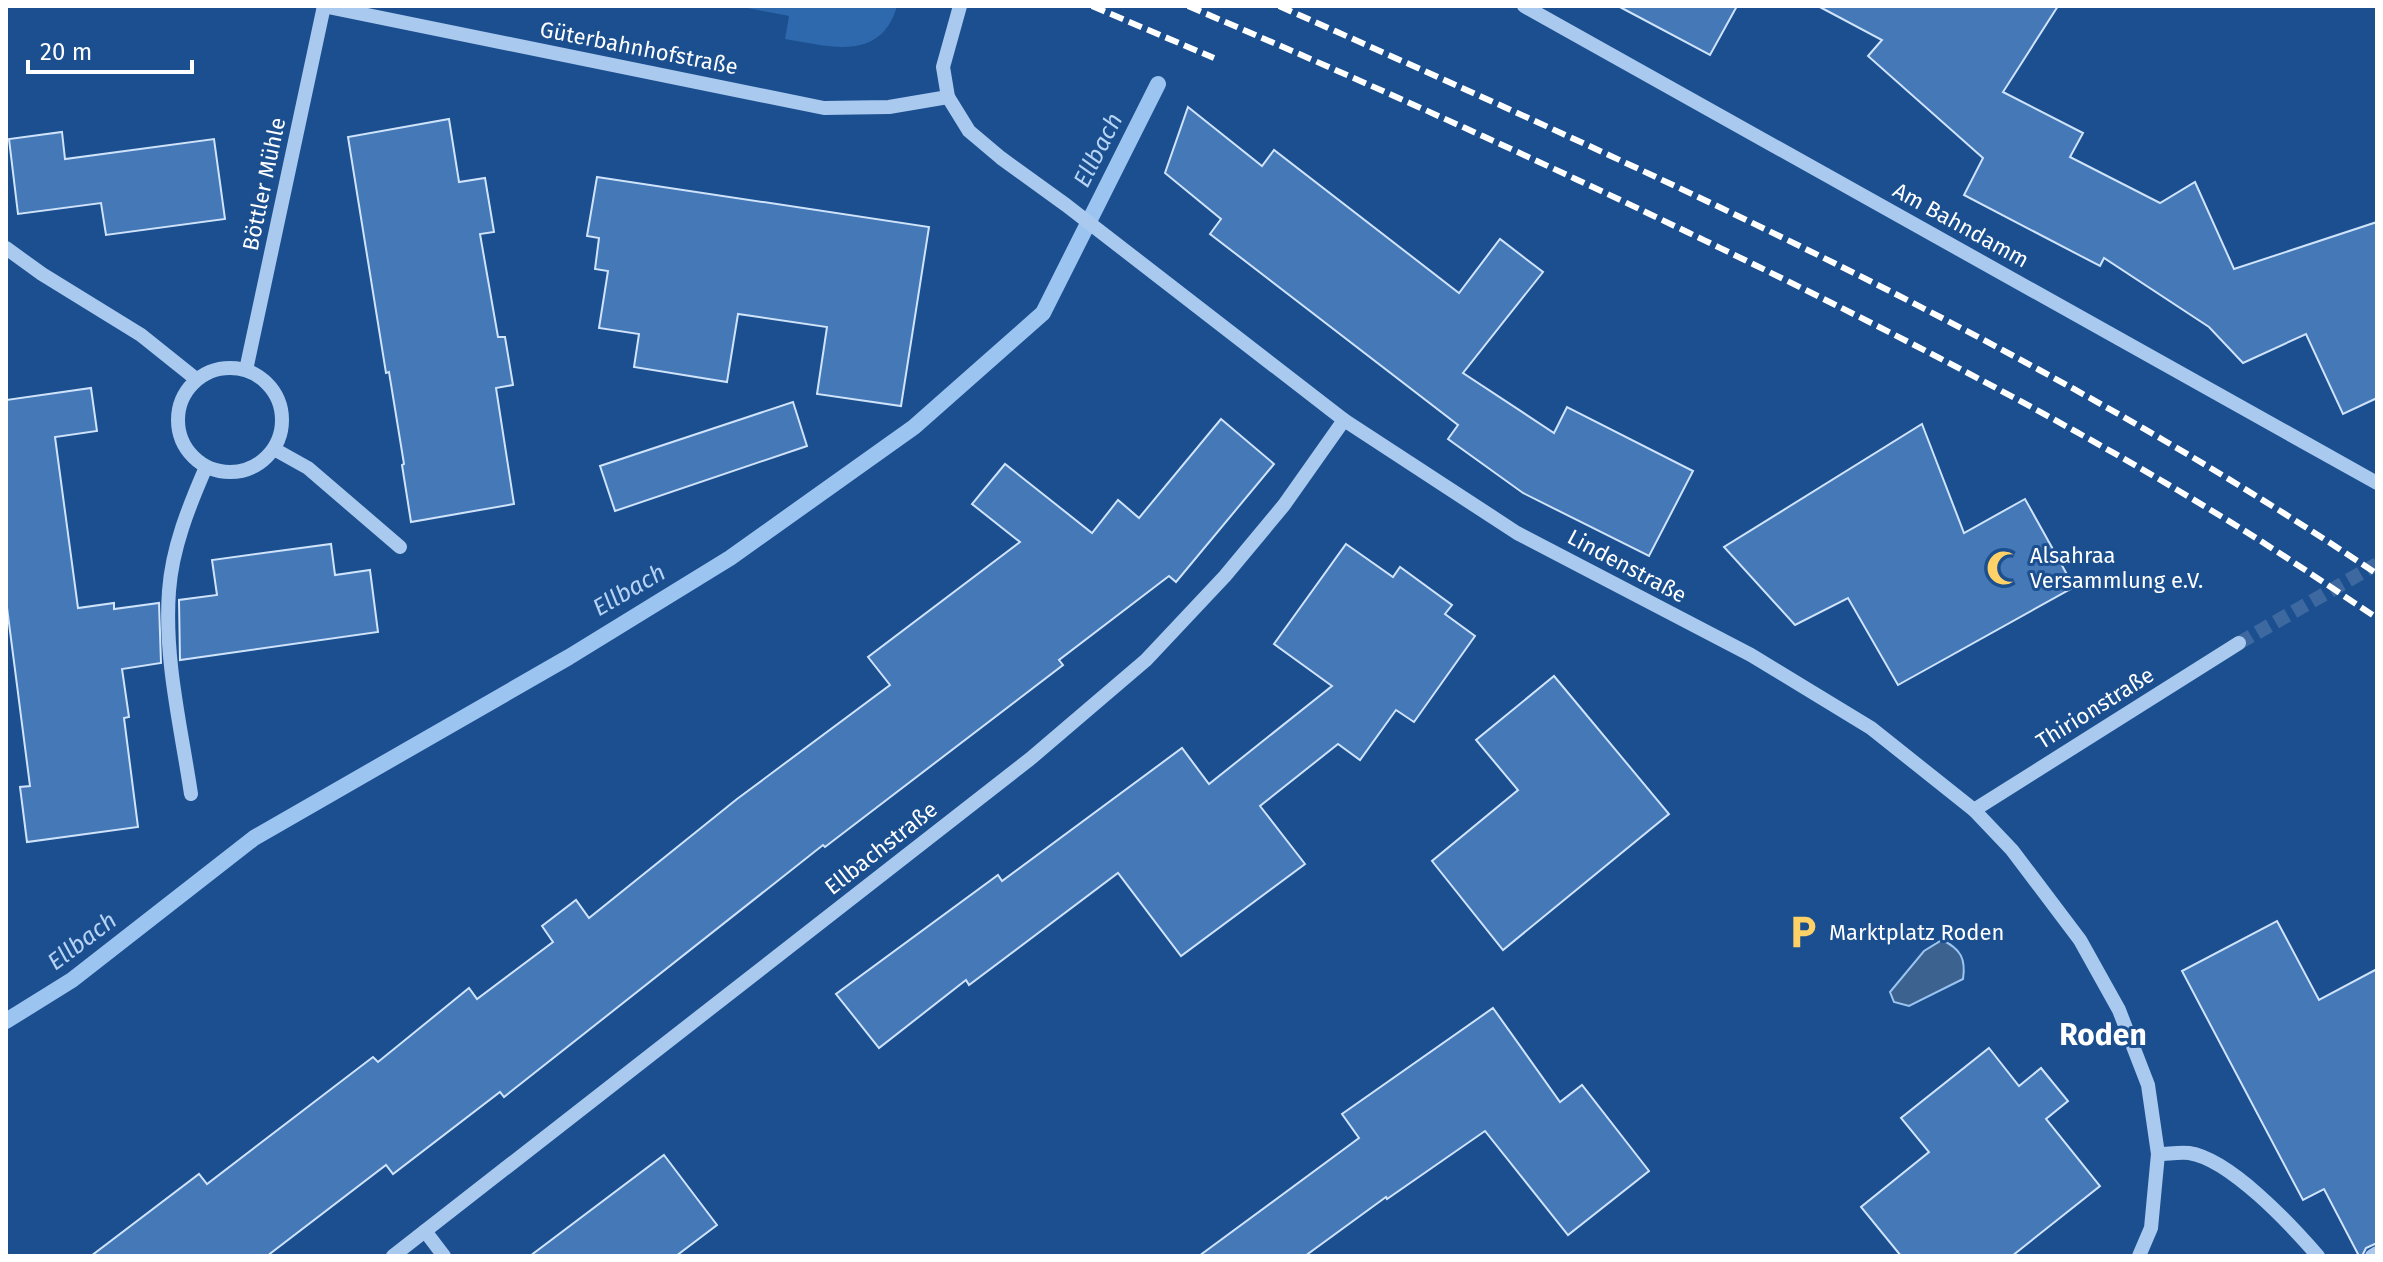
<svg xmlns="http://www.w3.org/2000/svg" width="2383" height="1262" font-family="'Fira Sans',sans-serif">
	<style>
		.green { fill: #2e69ad }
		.water { fill: #3c6290; stroke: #9cc4f0; stroke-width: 2 }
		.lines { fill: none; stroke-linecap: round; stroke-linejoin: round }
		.stream { stroke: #9cc4f0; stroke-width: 16 }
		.building { fill: #4478b7; stroke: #cfe3fa; stroke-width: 2 }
		.minor-tunnel { stroke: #3d69a0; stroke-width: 14; stroke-dasharray: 14 7; stroke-linecap: butt }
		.minor { stroke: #a9c9ee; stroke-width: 14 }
		.rail { stroke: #fff; stroke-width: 6; stroke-dasharray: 14 6; stroke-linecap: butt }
		.labels { text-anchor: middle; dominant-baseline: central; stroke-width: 6; stroke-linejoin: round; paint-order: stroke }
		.street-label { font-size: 22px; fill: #fff; stroke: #1b4f8f }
		.poi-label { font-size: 22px; fill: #fff; stroke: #1b4f8f; text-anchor: start }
		.water-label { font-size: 24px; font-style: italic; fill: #b5d3f5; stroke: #1b4f8f }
		.district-label { font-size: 30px; font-weight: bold; fill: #fff; stroke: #1b4f8f }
	</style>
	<rect width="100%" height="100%" fill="#1b4f8f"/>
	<path class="green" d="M737,6H897C881,63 828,46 785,39L789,16Z"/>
	<path class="water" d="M1942,940C1961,949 1966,959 1963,979L1909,1006L1894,1002L1890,992L1924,951Z"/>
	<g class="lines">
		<path class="stream" d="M6,1021L72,980L254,838L569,657L730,558L914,427L1043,313L1158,84"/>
	</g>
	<g class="building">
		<path d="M1618,6H1737L1710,55Z"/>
		<path d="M1818,6H2058L2003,92L2083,133L2070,157L2160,203L2195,182L2234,269L2377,222V398L2343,414L2306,334L2243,363L2209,327L2104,258L2100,266L1964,195L1983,158L1868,56L1882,40Z"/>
		<path d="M1188,107L1262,166L1274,150L1459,293L1500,239L1543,272L1463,373L1554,433L1567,407L1693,471L1649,556L1523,493L1448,439L1458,425L1210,234L1221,219L1165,173Z"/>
		<path d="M449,119L459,182L485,178L494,232L480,234L498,337H505L513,385L496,388L514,504L411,522L402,465L404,464L389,372L386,373L348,137Z"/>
		<path d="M62,132L65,159L214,139L225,219L106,235L101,203L18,214L9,139Z"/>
		<path d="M597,177L929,227L901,406L817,394L827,327L738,314L727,382L634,367L639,334L599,328L608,271L595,269L599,238L587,236Z"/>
		<path d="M91,388L97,431L55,437L78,608L114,603V609L159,603L161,663L122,669L129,717L124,718L138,827L27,842L20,787L30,786L6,600V400Z"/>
		<path d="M793,402L807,446L615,511L600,466Z"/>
		<path d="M1221,419L1274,464L1176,582L1169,576L1059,660L1063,665L825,847L823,845L504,1097L500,1092L393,1174L386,1165L267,1256H91L199,1174L207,1184L373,1057L378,1062L469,988L477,999L553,942L542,926L576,900L589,918L737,799L890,685L868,657L1020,542L972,504L1005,464L1092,533L1118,500L1139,518Z"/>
		<path d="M1922,424L1964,533L2025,499L2074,587L1898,685L1848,598L1795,625L1724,547Z"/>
		<path d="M331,544L335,575L370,570L378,632L180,660L179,600L217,595L212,560Z"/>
		<path d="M1346,544L1393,577L1400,567L1452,605L1445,614L1475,636L1414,722L1396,710L1360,760L1338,744L1260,806L1305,864L1181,956L1118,873L969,985L966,980L879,1048L836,994L998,875L1002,881L1182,748L1209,784L1332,686L1274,644Z"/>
		<path d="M1554,676L1669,814L1503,950L1432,861L1518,790L1476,740Z"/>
		<path d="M2277,921L2319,1000L2377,969V1243L2366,1248L2362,1256H2359L2324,1189L2303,1200L2182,971Z"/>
		<path d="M1493,1008L1560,1102L1582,1085L1649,1171L1568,1235L1485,1131L1387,1199L1386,1197L1305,1256H1199L1359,1138L1342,1114Z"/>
		<path d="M1989,1048L2019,1086L2041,1068L2068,1101L2046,1119L2100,1186L2012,1256H1901L1861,1207L1929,1152L1901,1118Z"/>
		<path d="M664,1155L717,1225L676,1256H530Z"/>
	</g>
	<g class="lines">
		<path class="minor-tunnel" d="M2239,643L2377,564"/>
		<g class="minor">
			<path d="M323,6L824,108L889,107L948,97"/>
			<path d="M960,6L943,67L948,97L969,131L1001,158L1066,205L1344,420L1517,533L1751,655L1871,728L1974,810L2012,850L2080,940L2119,1010L2148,1085L2158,1154L2151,1228L2139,1256"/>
			<path d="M1524,6L2377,483"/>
			<path d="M6,248L42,274L141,335L196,379"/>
			<circle cx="230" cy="420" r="52"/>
			<path d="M246,370L324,6"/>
			<path d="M274,449L308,468L400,547"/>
			<path d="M191,794C181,727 164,659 169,591C172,548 189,506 206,467"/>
			<path d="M1974,810L2239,643"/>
			<path d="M2158,1154C2167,1154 2179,1152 2189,1153C2230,1159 2291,1225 2318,1256"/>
			<path d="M425,1231L444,1256"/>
			<path d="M393,1256L1030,759L1146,660L1225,576L1284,505L1344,420"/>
			<path d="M2372,1256L2377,1253"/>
		</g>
		<g class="rail">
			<path d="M1092,6L1214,58"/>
			<path d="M1188,6C1380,88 1570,174 1757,266C1912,342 2066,422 2214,512C2269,545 2323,582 2377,618"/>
			<path d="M1279,6C1656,174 2034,343 2377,574"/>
		</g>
	</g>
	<defs>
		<g id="mosque-bare" transform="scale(2.76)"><path d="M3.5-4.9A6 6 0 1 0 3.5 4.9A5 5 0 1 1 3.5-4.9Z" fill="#ffd166" stroke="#1b4f8f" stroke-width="2.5" paint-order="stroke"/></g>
		<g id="parking-bare" transform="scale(2.76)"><path d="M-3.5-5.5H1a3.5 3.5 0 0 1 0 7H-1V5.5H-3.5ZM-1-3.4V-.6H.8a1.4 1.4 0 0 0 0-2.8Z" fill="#ffd166" stroke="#1b4f8f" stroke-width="2.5" paint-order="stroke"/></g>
	</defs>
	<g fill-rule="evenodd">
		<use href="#mosque-bare" x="2004" y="568"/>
		<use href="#parking-bare" x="1803" y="932"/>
	</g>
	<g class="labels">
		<g class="street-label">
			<text transform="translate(639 48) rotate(11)">Güterbahnhofstraße</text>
			<text transform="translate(264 184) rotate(-78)">Böttler Mühle</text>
			<text transform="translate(1961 225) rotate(29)">Am Bahndamm</text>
			<text transform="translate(1627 566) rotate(28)">Lindenstraße</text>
			<text transform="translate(2095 708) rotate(-32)">Thirionstraße</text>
			<text transform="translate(881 848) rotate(-38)">Ellbachstraße</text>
		</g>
		<g class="poi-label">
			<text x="2030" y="555">Alsahraa<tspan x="2030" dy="25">Versammlung e.V.</tspan></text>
			<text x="1829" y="932">Marktplatz Roden</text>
		</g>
		<g class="water-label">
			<text transform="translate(1098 150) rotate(-63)">Ellbach</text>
			<text transform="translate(629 590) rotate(-30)">Ellbach</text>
			<text transform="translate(82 941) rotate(-37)">Ellbach</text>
		</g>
		<g class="district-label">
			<text x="2103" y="1035">Roden</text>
		</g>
	</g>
	<rect width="2383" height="1262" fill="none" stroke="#ffffff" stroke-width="16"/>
	<path d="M28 60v12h164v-12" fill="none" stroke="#ffffff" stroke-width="4"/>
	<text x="40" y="60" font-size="24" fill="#ffffff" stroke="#1b4f8f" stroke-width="6" paint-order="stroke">20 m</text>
</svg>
